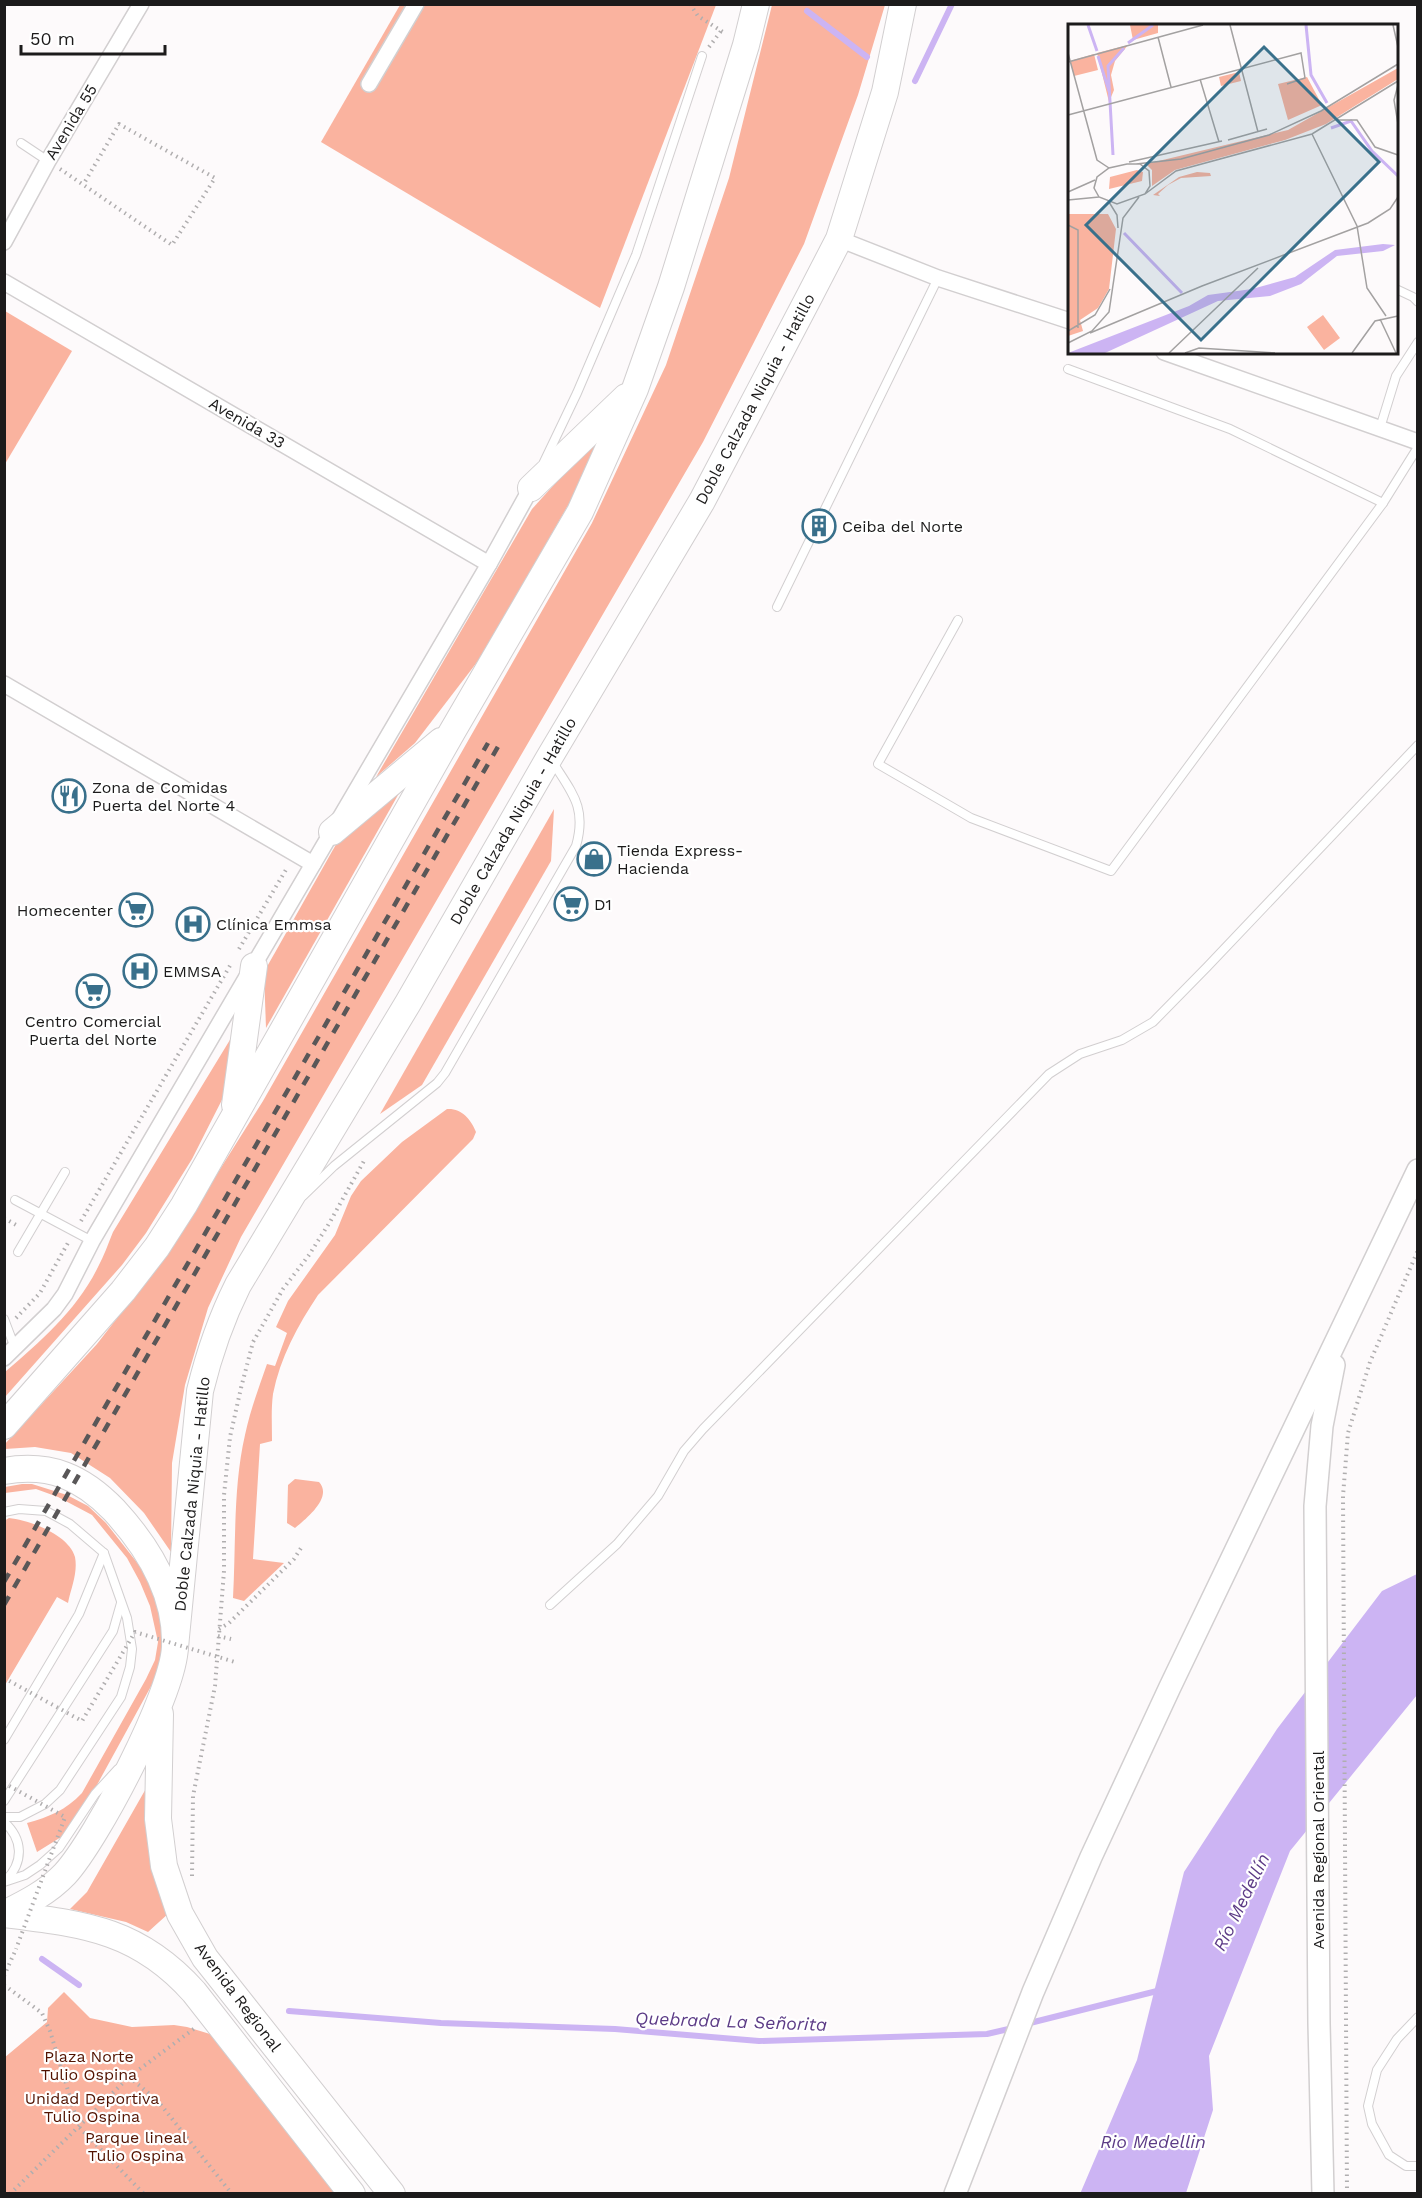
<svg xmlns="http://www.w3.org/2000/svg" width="1422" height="2198" font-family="'Work Sans',sans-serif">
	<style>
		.green { fill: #fab39f }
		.water { fill: #ccb4f3 }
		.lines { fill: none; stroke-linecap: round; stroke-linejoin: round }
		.stream { stroke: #ccb4f3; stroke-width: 6 }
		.service-casing { stroke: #d2cfd0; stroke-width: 10 }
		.minor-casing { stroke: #d2cfd0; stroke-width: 18 }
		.secondary-casing { stroke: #d2cfd0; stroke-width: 24 }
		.trunk-casing { stroke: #d2cfd0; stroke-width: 28 }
		.path { stroke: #b0aeaf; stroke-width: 4; stroke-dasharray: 1.5 4.5; stroke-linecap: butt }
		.service { stroke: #fff; stroke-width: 8 }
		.minor { stroke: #fff; stroke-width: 15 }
		.secondary { stroke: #fff; stroke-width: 21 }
		.trunk { stroke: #fff; stroke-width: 26 }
		.rail { stroke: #595758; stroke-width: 4.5; stroke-dasharray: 10 10; stroke-linecap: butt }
		.path-bridge { stroke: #b0aeaf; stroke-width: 4; stroke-dasharray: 1.5 4.5; stroke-linecap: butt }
		.labels { text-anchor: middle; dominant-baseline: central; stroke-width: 4.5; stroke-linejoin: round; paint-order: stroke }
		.street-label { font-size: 16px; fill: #1c1b1b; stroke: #fff }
		.poi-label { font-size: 16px; fill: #1c1b1b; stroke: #fff; text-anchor: start }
		.park-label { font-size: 16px; fill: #521301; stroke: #fff }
		.water-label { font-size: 18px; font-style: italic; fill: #5c3b86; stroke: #fff }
		.inset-river { fill: none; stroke: #ccb4f3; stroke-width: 3 }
		.inset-road { fill: none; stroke: #a3a1a1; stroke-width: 1.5 }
		.view { fill: #39708b; fill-opacity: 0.15; stroke: #39708b; stroke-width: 3 }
		.inset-edge { fill: none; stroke: #1c1b1b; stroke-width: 3 }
	</style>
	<rect width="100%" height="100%" fill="#fdfafb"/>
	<g class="green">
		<path d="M400,5H716L600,308L321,142Z"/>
		<path d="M772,5H885L858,95L804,244L703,442L241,1237L208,1308L185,1385L172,1463L171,1552L144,1513L110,1478L71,1453L35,1447L5,1449L4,1445L97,1344L166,1255L263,1101L592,523L666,365L729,178Z"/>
		<path d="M5,311L72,351L5,464Z"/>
		<path d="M601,433L574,495L481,657L415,743L376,777L532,509Z"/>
		<path d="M402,788L266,1028L264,972L343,832Z"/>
		<path d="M554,809L551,861L422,1085L380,1114Z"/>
		<path d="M239,1025L233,1078L192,1159L146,1233L122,1265L5,1397V1372C40,1342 77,1310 98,1267C104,1256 108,1244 113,1232Z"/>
		<path d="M447,1109C461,1108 471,1119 476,1132L473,1139L318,1295C298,1325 280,1358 273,1394C271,1409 272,1425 272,1441L260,1444L253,1559L284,1563L244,1601L233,1598C236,1544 233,1487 245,1435C250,1411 259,1387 267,1364L275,1366L287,1333L276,1327L288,1301L335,1235L351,1196L361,1181L402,1142Z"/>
		<path d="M295,1479L319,1482C333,1497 307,1518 295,1528L287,1523L288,1485Z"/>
		<path d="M22,1484H32L67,1495L88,1506L106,1523L146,1574L159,1600L167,1645L155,1679L92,1794L66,1834L37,1852L27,1823C49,1817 66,1810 82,1793L146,1679L155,1660L158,1642L150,1606L140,1582L127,1558L92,1515L58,1497L36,1489L5,1493V1487Z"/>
		<path d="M9,1518C30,1520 69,1535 75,1557C78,1573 71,1588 68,1603L57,1597L5,1685L4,1521Z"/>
		<path d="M152,1778L169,1913L148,1932L126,1922L70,1909L87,1892Z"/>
		<path d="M64,1992L90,2018L132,2027L174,2025L187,2027L210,2034L337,2193H5L4,2058L47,2022L48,2008Z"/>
	</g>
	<path class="water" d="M1417,1574V1695L1290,1851L1209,2056L1213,2110L1186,2193L1080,2194L1137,2060L1184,1872L1277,1729L1382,1591Z"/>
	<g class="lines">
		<g class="stream">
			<path d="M807,11L867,57"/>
			<path d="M915,81L952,4"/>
			<path d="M42,1959L79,1985"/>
			<path d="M289,2011L441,2023L615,2029L759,2041L987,2034L1013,2028"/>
			<path d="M1026,2024L1161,1990"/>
		</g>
		<g class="service-casing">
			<g id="service">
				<path d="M21,143L48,161"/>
				<path d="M1396,289L1413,297L1418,302"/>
				<path d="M1068,369L1230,429L1383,503"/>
				<path d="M1380,428L1396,376L1418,342"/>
				<path d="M544,462L577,393L636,255L702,56"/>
				<path d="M777,607L938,278"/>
				<path d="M958,620L878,764L971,818L1111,871L1383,503L1418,447"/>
				<path d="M303,1196L334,1166L437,1083L445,1073L576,846C587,807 572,793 552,761"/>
				<path d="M15,1200L92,1241"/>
				<path d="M18,1252L65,1172"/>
				<path d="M4,1319L15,1348"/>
				<path d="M4,1512L19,1509L46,1511L70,1524L104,1553L127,1618L132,1649L130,1667L121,1697L60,1790L45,1804L20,1817H4"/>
				<path d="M550,1605L617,1544L658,1496L684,1451L703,1429L1049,1074L1080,1054L1122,1040L1153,1022L1207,967L1418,745"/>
				<path d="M4,1740L79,1614L104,1553"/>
				<path d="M4,1801L113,1631L121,1603"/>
				<path d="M4,1822C23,1839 24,1862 6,1880"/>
				<path d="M4,1882L25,1875L40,1865L59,1848L95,1794L118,1769"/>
				<path d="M1418,2017L1397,2039L1377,2070L1368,2106L1372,2124L1389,2155L1406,2166H1418"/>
			</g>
		</g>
		<g class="minor-casing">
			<g id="minor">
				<path d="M369,84L416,4"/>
				<path d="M839,239L938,278L1070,321"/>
				<path d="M4,242L48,161L141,4"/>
				<path d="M4,282L489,564"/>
				<path d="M1164,352L1418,442"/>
				<path d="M4,684L313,864"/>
				<path d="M4,1358L54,1309L65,1294L92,1241L489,564L531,488"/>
			</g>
		</g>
		<g class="secondary-casing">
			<g id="secondary">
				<path d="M955,2194L1033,1992L1091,1857L1170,1687L1418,1170"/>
				<path d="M1323,2194L1319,2023L1315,1506L1322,1426L1334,1365"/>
			</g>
		</g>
		<g class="trunk-casing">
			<g id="trunk">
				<path d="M531,488L626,397"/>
				<path d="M332,832L441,741"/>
				<path d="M235,1105L254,966"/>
				<path d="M4,1426L123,1291L157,1247L184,1205L452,732L580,512L635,389L671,287L746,45L756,4"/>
				<path d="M4,1471C50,1463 82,1477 114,1510C149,1548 177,1594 175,1647C173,1694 97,1839 65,1874C48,1892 26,1903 4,1914"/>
				<path d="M175,1647L200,1391C209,1354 221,1319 238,1285L408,1003L549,758L702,501L809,297L839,239L885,92L903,4"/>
				<path d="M160,1714L158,1819L164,1866L180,1914L205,1958L392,2194"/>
				<path d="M5,1914C83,1924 138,1929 194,1992L352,2194"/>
			</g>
		</g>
		<g class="path">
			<path d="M690,4L698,16L726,34"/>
			<path d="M709,47L721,31"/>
			<path d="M60,169L172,245L215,178L119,124L83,185"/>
			<path d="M239,949L287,868"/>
			<path d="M4,1218L18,1226"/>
			<path d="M81,1221L231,964"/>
			<path d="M16,1318L40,1293L69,1241"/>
			<path d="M219,1629L229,1623L294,1559L301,1548"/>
			<path d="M218,1636L231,1639"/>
			<path d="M192,1876L193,1796L215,1686L224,1571V1495L230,1437L241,1388L253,1342L283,1289L309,1255L330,1222L365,1159"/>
			<path d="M4,1976L16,1949"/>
			<path d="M4,1985L42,2013L50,2031L79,2127L144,2194"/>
			<path d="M129,2077L157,2100L232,2194"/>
			<path d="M10,2194L129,2077L195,2028"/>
			<path d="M1347,2194L1343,1496L1348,1433L1370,1362L1418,1250"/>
		</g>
		<use href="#service" class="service"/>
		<use href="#minor" class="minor"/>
		<use href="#secondary" class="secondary"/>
		<use href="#trunk" class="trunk"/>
		<g class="rail">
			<path d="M4,1582L488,743"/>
			<path d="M4,1605L499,745"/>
		</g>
		<g class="path-bridge">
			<path d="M4,1678L82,1721L135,1632L235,1662"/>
			<path d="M4,1783L65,1817L16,1949"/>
		</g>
	</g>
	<defs>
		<g id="building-ring" transform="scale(1.725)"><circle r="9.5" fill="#fff" stroke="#39708b" stroke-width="1.5"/><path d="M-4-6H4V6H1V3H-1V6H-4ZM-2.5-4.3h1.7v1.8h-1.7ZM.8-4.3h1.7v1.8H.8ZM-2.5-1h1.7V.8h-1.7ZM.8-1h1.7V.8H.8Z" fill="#39708b"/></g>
		<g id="restaurant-ring" transform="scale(1.725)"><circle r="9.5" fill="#fff" stroke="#39708b" stroke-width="1.5"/><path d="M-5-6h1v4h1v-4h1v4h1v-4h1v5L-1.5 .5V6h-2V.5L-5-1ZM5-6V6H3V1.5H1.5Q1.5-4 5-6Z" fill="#39708b"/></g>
		<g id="shop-ring" transform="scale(1.725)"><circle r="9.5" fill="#fff" stroke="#39708b" stroke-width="1.5"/><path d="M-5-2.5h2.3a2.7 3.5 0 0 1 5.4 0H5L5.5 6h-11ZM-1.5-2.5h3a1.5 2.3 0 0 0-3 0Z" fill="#39708b"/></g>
		<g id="supermarket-ring" transform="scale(1.725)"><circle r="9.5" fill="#fff" stroke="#39708b" stroke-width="1.5"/><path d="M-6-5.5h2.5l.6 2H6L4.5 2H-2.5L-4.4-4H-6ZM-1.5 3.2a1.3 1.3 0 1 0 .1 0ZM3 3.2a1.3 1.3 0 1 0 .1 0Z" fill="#39708b"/></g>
		<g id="hospital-ring" transform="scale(1.725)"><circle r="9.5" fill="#fff" stroke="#39708b" stroke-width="1.5"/><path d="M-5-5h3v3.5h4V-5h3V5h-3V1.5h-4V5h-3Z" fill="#39708b"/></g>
	</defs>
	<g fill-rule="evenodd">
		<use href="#building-ring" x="819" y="526"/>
		<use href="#restaurant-ring" x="69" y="796"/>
		<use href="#shop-ring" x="594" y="859"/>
		<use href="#supermarket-ring" x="571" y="904"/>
		<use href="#supermarket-ring" x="136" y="910"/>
		<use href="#hospital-ring" x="193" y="924"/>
		<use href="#hospital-ring" x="140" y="971"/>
		<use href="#supermarket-ring" x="93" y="991"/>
	</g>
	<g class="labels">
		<g class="street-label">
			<text transform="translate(71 122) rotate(-59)">Avenida 55</text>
			<text transform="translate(755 399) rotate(-62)">Doble Calzada Niquia - Hatillo</text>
			<text transform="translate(247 423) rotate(30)">Avenida 33</text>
			<text transform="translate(513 821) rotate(-60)">Doble Calzada Niquia - Hatillo</text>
			<text transform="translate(192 1494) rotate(-84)">Doble Calzada Niquia - Hatillo</text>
			<text transform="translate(1318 1850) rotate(-90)">Avenida Regional Oriental</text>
			<text transform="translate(238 1997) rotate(53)">Avenida Regional</text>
		</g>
		<g class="poi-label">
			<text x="842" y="526">Ceiba del Norte</text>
			<text x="92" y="787">Zona de Comidas<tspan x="92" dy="18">Puerta del Norte 4</tspan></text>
			<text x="617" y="850">Tienda Express-<tspan x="617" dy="18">Hacienda</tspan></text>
			<text x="594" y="904">D1</text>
			<text x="113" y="910" text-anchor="end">Homecenter</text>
			<text x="216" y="924">Clínica Emmsa</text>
			<text x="163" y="971">EMMSA</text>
			<text x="93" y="1021" text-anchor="middle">Centro Comercial<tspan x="93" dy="18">Puerta del Norte</tspan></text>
		</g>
		<g class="park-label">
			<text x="89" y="2056">Plaza Norte<tspan x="89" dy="18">Tulio Ospina</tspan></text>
			<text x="92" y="2098">Unidad Deportiva<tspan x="92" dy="18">Tulio Ospina</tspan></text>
			<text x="136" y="2137">Parque lineal<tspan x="136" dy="18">Tulio Ospina</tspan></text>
		</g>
		<g class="water-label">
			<text transform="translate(1241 1902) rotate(-64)">Río Medellín</text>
			<text transform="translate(731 2021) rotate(2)">Quebrada La Señorita</text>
			<text x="1153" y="2141">Rio Medellin</text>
		</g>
	</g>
	<g transform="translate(1068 24)">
		<rect width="330" height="330" fill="#fdfafb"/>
		<path d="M62,1H90V9L65,16ZM60,21L47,37L43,51L46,66L41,78L29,29ZM26,30L30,46L6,52L2,37ZM330,44V55L258,100L217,116L107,146L84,162V146L78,140L220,106ZM171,48L173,57L153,62L151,53ZM239,53L254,81L220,96L210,60ZM69,146L75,148L74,157L41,165L42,153ZM129,148L142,149L143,152L113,154L100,161L90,170L92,172L85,171L111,153ZM0,190H40L48,205L41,265L30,284L12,296L15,307L0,312ZM255,291L272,314L256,326L239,303Z" fill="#fab39f"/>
		<path d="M315,220L327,221L315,227L269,232L233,260L202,272L150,277L37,329H0L121,282L140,271L184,265L227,253L267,226Z" fill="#ccb4f3"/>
		<path class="inset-river" d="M20,1L29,27M238,1L243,51L259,79M60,19L85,1M30,32L41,67M263,104L283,97L304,127L330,152M45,131L40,42L56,24M56,209L114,269"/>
		<path class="inset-road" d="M162,1L190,108M325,1L330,23M90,13L103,63M0,29L29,136L41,144M0,38L135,1M132,55L151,118M330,61L326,76L330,100M0,91L233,29L237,54L219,60M270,96H289L307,123L330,131M244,110L289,202L299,264L318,292M160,116L199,105M61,138L154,117M59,140H72L81,147L82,162L77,170L49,180L31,173L26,164L29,153L41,144ZM68,140L113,135L201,111L253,87L330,40M0,168L27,156M77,170L108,147L244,110L330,57M0,176L31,173M41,178L49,191L50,204M0,201L10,206V304M312,295L328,329M0,307L27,291L42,265M22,309L134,262L300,199L322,185L330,173M0,319L24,307L41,288L55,194L71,173M101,329L190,244M117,329L131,324L207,329M284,329L307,297L330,292"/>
		<path class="view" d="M196,23L311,138L133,316L18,201Z"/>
		<rect width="330" height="330" class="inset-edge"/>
	</g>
	<rect width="1422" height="2198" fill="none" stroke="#1c1b1b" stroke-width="12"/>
	<path d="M21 45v9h144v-9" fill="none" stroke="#1c1b1b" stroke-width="3"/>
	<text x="30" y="45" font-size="18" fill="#1c1b1b" stroke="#ffffff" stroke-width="4.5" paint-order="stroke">50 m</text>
</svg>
